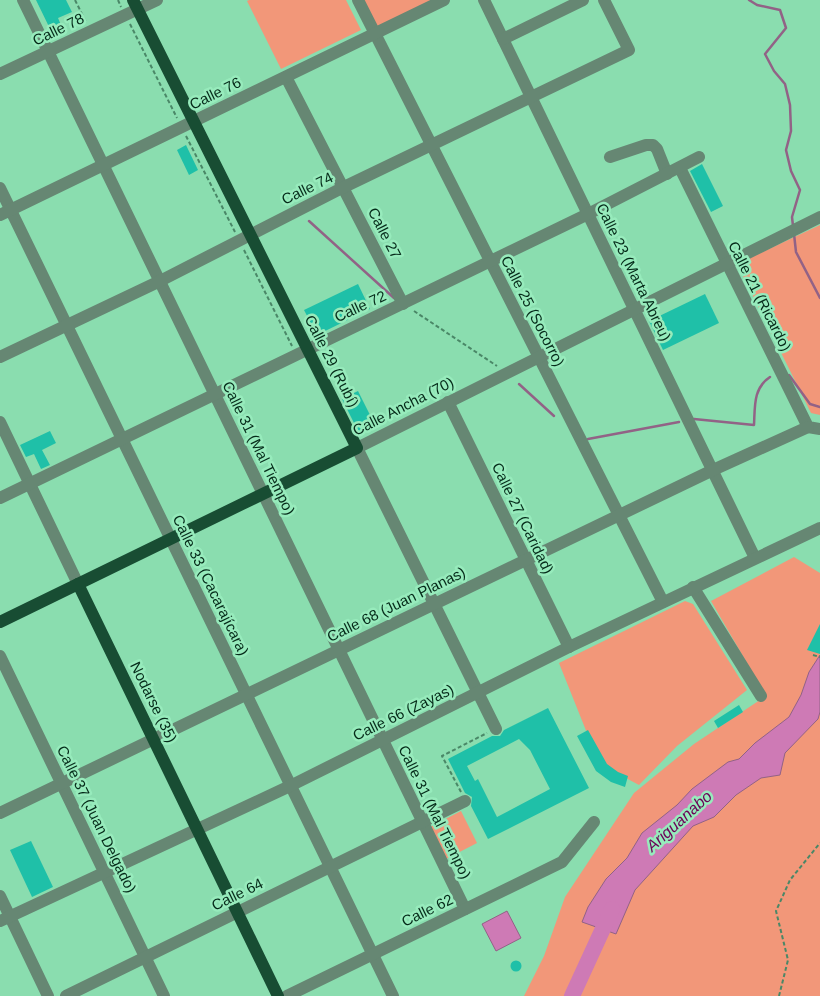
<svg xmlns="http://www.w3.org/2000/svg" width="820" height="996" font-family="Helvetica,sans-serif">
	<style>
		.green { fill: #f29779 }
		.water { fill: #ce7ab5; stroke: #926286 }
		.lines { fill: none; stroke-linecap: round; stroke-linejoin: round }
		.stream { stroke: #926286; stroke-width: 2.5 }
		.river { stroke: #ce7ab5; stroke-width: 16 }
		.building { fill: #1fc0a8; fill-rule: evenodd }
		.path { stroke: #4a8767; stroke-width: 2; stroke-dasharray: 4 2.5; stroke-linecap: butt }
		.minor { stroke: #668773; stroke-width: 12 }
		.major { stroke: #184d33; stroke-width: 12 }
		.labels { text-anchor: middle; dominant-baseline: central; stroke-width: 5; stroke-linejoin: round; paint-order: stroke }
		.street-label { font-size: 15px; fill: #052a19; stroke: #97ebbc }
		.water-label { font-size: 16px; font-style: italic; fill: #6c0057; stroke: #97ebbc }
	</style>
	<rect width="100%" height="100%" fill="#8addaf"/>
	<g class="green">
		<path d="M249,0H346L361,30L281,69L247,1Z"/>
		<path d="M363,0H432L377,28Z"/>
		<path d="M820,225V415L811,413L737,264Z"/>
		<path d="M794,557L820,573V996H524L544,956L565,897L634,793L694,744L766,696L711,601Z"/>
		<path d="M685,601L693,604L747,690L677,746L639,785L607,768L587,733L559,663Z"/>
		<path d="M461,811L477,843L446,859L430,827Z"/>
	</g>
	<g class="water">
		<path d="M820,655V712L818,719L785,753L780,775L761,778L736,795L714,817L693,826L635,890L616,934L582,922L588,907L606,879L627,858L642,833L677,805L692,789L728,762L739,759L755,743L789,717L801,695L809,672Z"/>
		<path d="M507,911L521,938L496,951L482,924Z"/>
	</g>
	<g class="lines">
		<g class="stream">
			<path d="M749,0L757,5L780,10L786,28L765,54L774,71L785,84L790,105L791,131L786,150L791,171L800,190L792,217L793,226"/>
			<path d="M309,221L394,298"/>
			<path d="M794,234L796,252L820,298"/>
			<path d="M789,375L810,404L820,407"/>
			<path d="M519,384L554,416"/>
			<path d="M694,419L754,425C755,407 753,388 770,377"/>
			<path d="M588,439L679,422"/>
		</g>
		<path class="river" d="M572,996L612,909"/>
	</g>
	<g class="building">
		<path d="M36,0H66L72,12L58,18L64,32L54,37Z"/>
		<path d="M186,145L198,170L189,175L177,150Z"/>
		<path d="M702,164L723,206L711,212L690,171Z"/>
		<path d="M358,284L370,309L317,335L304,310Z"/>
		<path d="M705,294L719,323L663,350L649,321Z"/>
		<path d="M358,391L375,425L359,433L342,399Z"/>
		<path d="M50,431L56,443L42,450L50,465L41,469L34,454L26,457L20,445Z"/>
		<path d="M820,624V654L807,650Z"/>
		<path d="M739,705L743,712L718,728L714,721Z"/>
		<path d="M548,708L589,788L488,839L471,806L472,797L465,793L448,759L492,736H500L504,730ZM519,739L530,750L550,789L497,817L478,779L475,781L467,766Z"/>
		<path d="M588,730L607,764L618,772L628,776L625,787L611,782L596,771L577,736Z"/>
		<path d="M31,841L53,887L32,897L10,850Z"/>
		<circle cx="516" cy="966" r="5.5"/>
	</g>
	<g class="lines">
		<g class="path">
			<path d="M75,0L86,22"/>
			<path d="M118,0L121,7"/>
			<path d="M130,24L177,118"/>
			<path d="M186,136L235,232"/>
			<path d="M244,250L292,346"/>
			<path d="M414,311L497,366"/>
			<path d="M813,655L820,657"/>
			<path d="M461,792L442,756L487,733"/>
			<path d="M779,996L788,960L776,911L790,880L820,843"/>
		</g>
		<g class="minor">
			<path d="M23,0L465,909"/>
			<path d="M358,0L663,602"/>
			<path d="M484,0L755,558"/>
			<path d="M503,39L583,0"/>
			<path d="M0,74L157,0"/>
			<path d="M286,77L403,304"/>
			<path d="M610,157L646,145H653L657,149L667,174"/>
			<path d="M680,168L808,427L820,429"/>
			<path d="M0,188L393,996"/>
			<path d="M0,215L444,0"/>
			<path d="M0,357L160,281L344,187L629,50L604,0"/>
			<path d="M448,402L569,647"/>
			<path d="M0,422L78,584"/>
			<path d="M0,498L588,214L699,157"/>
			<path d="M693,587L761,696"/>
			<path d="M0,656L164,996"/>
			<path d="M496,729L357,448L820,217"/>
			<path d="M0,813L713,470L808,427"/>
			<path d="M0,896L48,996"/>
			<path d="M0,921L290,786L569,647L820,528"/>
			<path d="M66,996L465,801"/>
			<path d="M287,996L562,862L594,822"/>
		</g>
		<g class="major">
			<path d="M78,584L278,996"/>
			<path d="M0,622L357,448L133,0"/>
		</g>
	</g>
	<g class="labels">
		<g class="street-label">
			<text transform="translate(58 29) rotate(-26)">Calle 78</text>
			<text transform="translate(215 93) rotate(-26)">Calle 76</text>
			<text transform="translate(307 188) rotate(-26)">Calle 74</text>
			<text transform="translate(385 233) rotate(63)">Calle 27</text>
			<text transform="translate(634 272) rotate(64)">Calle 23 (Marta Abreu)</text>
			<text transform="translate(760 296) rotate(63)">Calle 21 (Ricardo)</text>
			<text transform="translate(360 306) rotate(-25)">Calle 72</text>
			<text transform="translate(533 311) rotate(63)">Calle 25 (Socorro)</text>
			<text transform="translate(332 361) rotate(63)">Calle 29 (Rubí)</text>
			<text transform="translate(403 406) rotate(-27)">Calle Ancha (70)</text>
			<text transform="translate(259 448) rotate(64)">Calle 31 (Mal Tiempo)</text>
			<text transform="translate(523 518) rotate(64)">Calle 27 (Caridad)</text>
			<text transform="translate(211 585) rotate(64)">Calle 33 (Cacarajícara)</text>
			<text transform="translate(396 604) rotate(-26)">Calle 68 (Juan Planas)</text>
			<text transform="translate(154 702) rotate(64)">Nodarse (35)</text>
			<text transform="translate(403 712) rotate(-26)">Calle 66 (Zayas)</text>
			<text transform="translate(435 812) rotate(64)">Calle 31 (Mal Tiempo)</text>
			<text transform="translate(97 819) rotate(64)">Calle 37 (Juan Delgado)</text>
			<text transform="translate(237 894) rotate(-26)">Calle 64</text>
			<text transform="translate(427 910) rotate(-26)">Calle 62</text>
		</g>
		<g class="water-label">
			<text transform="translate(679 821) rotate(-42)">Ariguanabo</text>
		</g>
	</g>
</svg>
